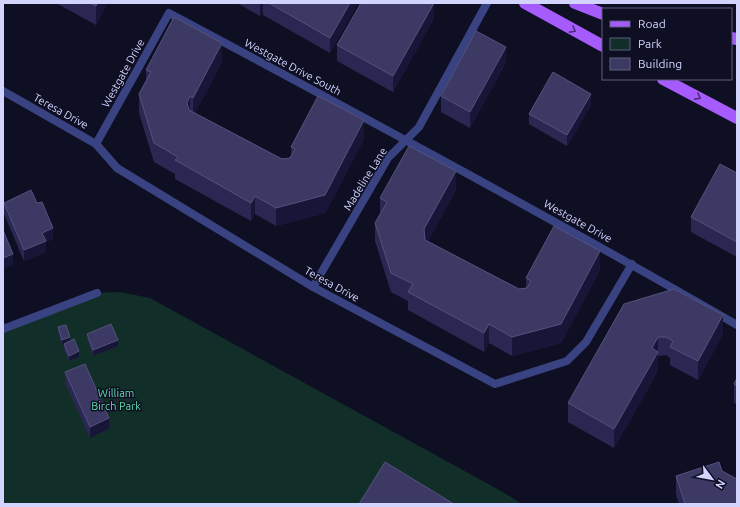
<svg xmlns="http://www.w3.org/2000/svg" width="740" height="507" font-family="Ubuntu,sans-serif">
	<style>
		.green { fill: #122e28 }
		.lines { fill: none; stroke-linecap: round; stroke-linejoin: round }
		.street { stroke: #3a4382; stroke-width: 8 }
		.primary { stroke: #a65bfd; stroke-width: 12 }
		.wall { fill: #2a2852 }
		.shaded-wall { fill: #171638 }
		.building { fill: #3c3a64; stroke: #53527c }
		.oneway { stroke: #4b2d7b }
		.labels { text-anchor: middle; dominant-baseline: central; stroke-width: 3; stroke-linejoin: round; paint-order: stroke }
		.street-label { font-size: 11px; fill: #d2d4fe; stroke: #0f0f24 }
		.park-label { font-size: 11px; fill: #5fdeaa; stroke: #0f0f24 }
	</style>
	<rect width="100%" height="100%" fill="#0f0f24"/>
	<path class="green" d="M120,292L150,298L501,491L522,504H3V329L97,293Z"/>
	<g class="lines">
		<g class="street">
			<path d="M3,91L96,144L117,168L313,287L495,384L567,361L586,342L632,264"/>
			<path d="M96,144L169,13C360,115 550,217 737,325"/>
			<path d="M313,287L388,158L419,127L487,3"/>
			<path d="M3,329L97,293"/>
		</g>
		<g class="primary">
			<path d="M525,3L603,46"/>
			<path d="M575,3L603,14"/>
			<path d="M731,38L737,39"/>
			<path d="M663,79L737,118"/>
		</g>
	</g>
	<g class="wall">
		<path d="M58,3H107L96,25L58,4Z"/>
		<path d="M237,3H358L330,53L263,15V10L260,16Z"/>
		<path d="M434,18L393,92L337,61V45Z"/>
		<path d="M222,62L195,113L282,159L290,158L291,156V147L364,139L325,213L276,226L255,214L251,221L175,179V174L154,162L139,113V94L146,80V70Z"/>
		<path d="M506,62L470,128L441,112V96Z"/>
		<path d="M591,105L567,146L529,124V114Z"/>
		<path d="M737,173V257L691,232V217Z"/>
		<path d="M456,190L428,241L519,289L526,288V278L600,270L561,343L512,356L489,343L484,352L408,310V301L391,292L375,241V223L380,214V198Z"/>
		<path d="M4,203L53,239L46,242V252L24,261L4,214Z"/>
		<path d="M674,289L723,334L698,380L670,365V358L666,355L658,356V371L614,448L568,422V403Z"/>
		<path d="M58,327L70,341L79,357L69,361L64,350V345L62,346L58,333Z"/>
		<path d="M87,334L118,346L93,356L87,339Z"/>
		<path d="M65,372L109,429L90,438L65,383Z"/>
		<path d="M737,378V404L734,403V384Z"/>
		<path d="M722,471L737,504H679L676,495V476Z"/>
	</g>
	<g class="shaded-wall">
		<path d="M97,3H107L96,25V6Z"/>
		<path d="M260,3H263V10L260,16Z"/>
		<path d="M350,3H358L330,53V38Z"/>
		<path d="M434,3V18L393,92V76Z"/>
		<path d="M222,43V62L193,117V98Z"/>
		<path d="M506,47V62L470,128V112Z"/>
		<path d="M591,94V105L567,146V135Z"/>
		<path d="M190,96V115L187,121V103Z"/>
		<path d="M364,120V139L325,213L276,226V208Z"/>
		<path d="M456,171V190L424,248V229Z"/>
		<path d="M255,196V214L251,221V203Z"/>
		<path d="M53,228V239L46,242V252L24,261V250L42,233Z"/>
		<path d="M600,251V270L561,343L512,356V337Z"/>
		<path d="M13,254V265L3,269V258Z"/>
		<path d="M723,315V334L698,380V361Z"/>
		<path d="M489,324V343L484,352V333Z"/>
		<path d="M70,337V343L62,346V340Z"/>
		<path d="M658,337V371L614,448V429L652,348Z"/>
		<path d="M118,340V346L93,356V350Z"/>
		<path d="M79,351V357L69,361V356Z"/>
		<path d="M109,418V429L90,438V427Z"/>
	</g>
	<g class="building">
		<path d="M90,3H97L96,6Z"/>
		<path d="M269,3H350L330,38Z"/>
		<path d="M361,3H434L393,76L337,45Z"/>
		<path d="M174,17L222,43L193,98L190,96L187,103L189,110L282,159L290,158L295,149L291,147L318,96L364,120L325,195L276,208L255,196L251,203L175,160L178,157L154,143L139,94L151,72L146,70Z"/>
		<path d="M476,31L506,47L470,112L441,96Z"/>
		<path d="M553,72L591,94L567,135L529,114Z"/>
		<path d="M409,146L456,171L424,229L425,240L519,289L527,288L531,281L526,278L554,226L600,251L561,324L512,337L489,324L484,333L408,292L413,284L391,273L375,223L387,202L380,198Z"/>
		<path d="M720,164L737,173V242L691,217Z"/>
		<path d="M31,190L37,203L42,202L53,228L42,233L46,241L24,250L4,203Z"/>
		<path d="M3,230L13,254L3,258Z"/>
		<path d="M674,289L723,315L698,361L670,347L673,341L666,337H658L652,348L658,352L614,429L568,403L624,304Z"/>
		<path d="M111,324L118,340L93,350L87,334Z"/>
		<path d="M66,325L70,337L62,340L58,327Z"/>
		<path d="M74,339L79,351L69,356L64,344Z"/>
		<path d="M85,364L109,418L90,427L65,372Z"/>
		<path d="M737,378V386L734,384Z"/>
		<path d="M385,462L454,504H359Z"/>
		<path d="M719,462L722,471L737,479V504H685L676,476Z"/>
	</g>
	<defs><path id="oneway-chevron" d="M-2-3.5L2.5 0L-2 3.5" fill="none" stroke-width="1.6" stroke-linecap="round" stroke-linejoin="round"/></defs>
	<g class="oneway">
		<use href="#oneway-chevron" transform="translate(573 30) rotate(29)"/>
		<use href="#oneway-chevron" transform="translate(698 97) rotate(28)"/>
	</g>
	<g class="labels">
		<g class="street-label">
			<text transform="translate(293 67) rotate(28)">Westgate Drive South</text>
			<text transform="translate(123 73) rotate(-61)">Westgate Drive</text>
			<text transform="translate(61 111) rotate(29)">Teresa Drive</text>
			<text transform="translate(365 179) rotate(-58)">Madeline Lane</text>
			<text transform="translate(578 221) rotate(29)">Westgate Drive</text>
			<text transform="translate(332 284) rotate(29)">Teresa Drive</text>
		</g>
		<g class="park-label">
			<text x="116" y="393">William<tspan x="116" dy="13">Birch Park</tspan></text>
		</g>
	</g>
	<rect width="740" height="507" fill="none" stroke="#d2d4fe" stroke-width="8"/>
	<rect x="602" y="8" width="130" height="72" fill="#0f0f24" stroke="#5d5e7b"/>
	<rect x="610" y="21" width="20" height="6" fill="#a65bfd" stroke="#5d5e7b"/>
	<text x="638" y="28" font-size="12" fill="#d2d4fe">Road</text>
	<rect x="610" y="38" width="20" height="12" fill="#122e28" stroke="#5d5e7b"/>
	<text x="638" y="48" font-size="12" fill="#d2d4fe">Park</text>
	<rect x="610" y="58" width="20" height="12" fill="#3c3a64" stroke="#5d5e7b"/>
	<text x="638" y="68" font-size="12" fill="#d2d4fe">Building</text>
	<g transform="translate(712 479) rotate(122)" stroke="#0f0f24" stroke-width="3" paint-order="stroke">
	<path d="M0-3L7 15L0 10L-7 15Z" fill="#d2d4fe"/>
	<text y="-6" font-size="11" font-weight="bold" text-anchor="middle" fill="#d2d4fe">N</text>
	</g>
</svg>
